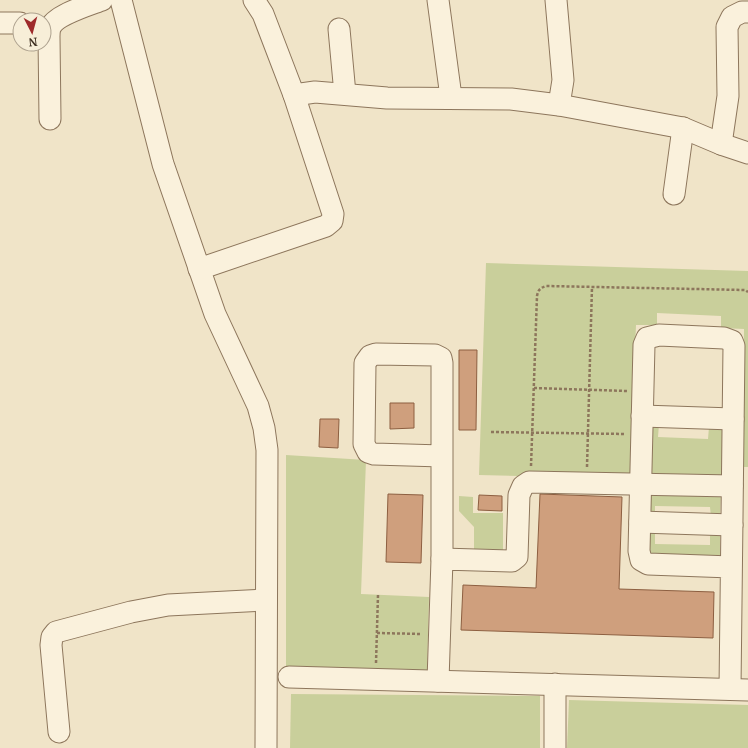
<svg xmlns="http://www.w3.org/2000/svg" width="748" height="748" font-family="Merriweather,serif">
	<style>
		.green { fill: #c9cf9b }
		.building { fill: #cf9f7d; stroke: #8d5f41 }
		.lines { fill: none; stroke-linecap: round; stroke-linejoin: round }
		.minor-casing { stroke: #8d765c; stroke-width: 23 }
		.path { stroke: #8d765c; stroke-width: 2.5; stroke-dasharray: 3 2; stroke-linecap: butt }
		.minor { stroke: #faf1dc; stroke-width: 21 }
	</style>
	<rect width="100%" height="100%" fill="#f0e4c8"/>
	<g class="green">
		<path d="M486,263L748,271V467H743L744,329L721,328V316L657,313V325H636L630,479L479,475Z"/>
		<path d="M647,424H659L658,437L708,439L709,427L724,428L722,480L646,477Z"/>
		<path d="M286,455L366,460L361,594L429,597L427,673L286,668Z"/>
		<path d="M646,491L721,492L720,517H711L710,507L655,506V516H646Z"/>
		<path d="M459,496L473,497V513H503V552H474V527L459,511Z"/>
		<path d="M645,531H655V544L710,545V534H720V559L644,558Z"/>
		<path d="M291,694L540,696V748H290Z"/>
		<path d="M569,700L748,705V748H567Z"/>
	</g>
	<g class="building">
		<path d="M459,350H477L476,430H459Z"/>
		<path d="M390,403H414V428L390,429Z"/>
		<path d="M320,419H339L338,448L319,447Z"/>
		<path d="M388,494L423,495L421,563L386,562Z"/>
		<path d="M540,494L622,497L619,589L714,592L713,638L461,630L463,585L536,588Z"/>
		<path d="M479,495L502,496V511L478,510Z"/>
	</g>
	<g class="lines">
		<g class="minor-casing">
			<g id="minor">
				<path d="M121,0L163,164L215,314L258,406L264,428L267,450L266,748"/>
				<path d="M254,0L263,14L294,95"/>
				<path d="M438,0L451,97"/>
				<path d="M556,0L563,80L559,105"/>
				<path d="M0,23H20"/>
				<path d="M339,29L345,94"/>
				<path d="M50,119L49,37C49,35 49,31 50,28C55,15 89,5 102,0"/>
				<path d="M721,144L728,96L727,27L732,17L742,12H748"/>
				<path d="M674,194L683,128"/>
				<path d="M199,269L326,226L332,221L333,214L294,95L315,92L387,98L511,99L559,105L683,128L721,144L748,153"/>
				<path d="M642,416L733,419"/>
				<path d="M640,522L732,525"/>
				<path d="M442,559V363L441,358L435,355L376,354L370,356L365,363L364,444L368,452L374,454L442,456"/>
				<path d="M289,677L748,690"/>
				<path d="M438,681L442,559L512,561L517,557L519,495L523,486L529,482L732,486"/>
				<path d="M555,684V748"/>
				<path d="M730,689L734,346L732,341L724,338L659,335L647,338L644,345L639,551L641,560L648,564L731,567"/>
				<path d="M59,732L51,645L52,637L56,632L131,612L168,605L265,600"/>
			</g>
		</g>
		<g class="path">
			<path d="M534,388L627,391"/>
			<path d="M491,432L625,434"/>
			<path d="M531,466L537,296C538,290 540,288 546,286L745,290L748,292"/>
			<path d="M587,467L592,287"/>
			<path d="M377,633L422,634"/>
			<path d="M376,663L378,595"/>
		</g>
		<use href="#minor" class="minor"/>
	</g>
	<g transform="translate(32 32) rotate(174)"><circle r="19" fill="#f7eed8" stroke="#ada18e"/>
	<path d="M0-3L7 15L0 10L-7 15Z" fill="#9e2a2b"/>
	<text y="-6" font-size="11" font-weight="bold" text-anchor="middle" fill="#3d2e20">N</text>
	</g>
</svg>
